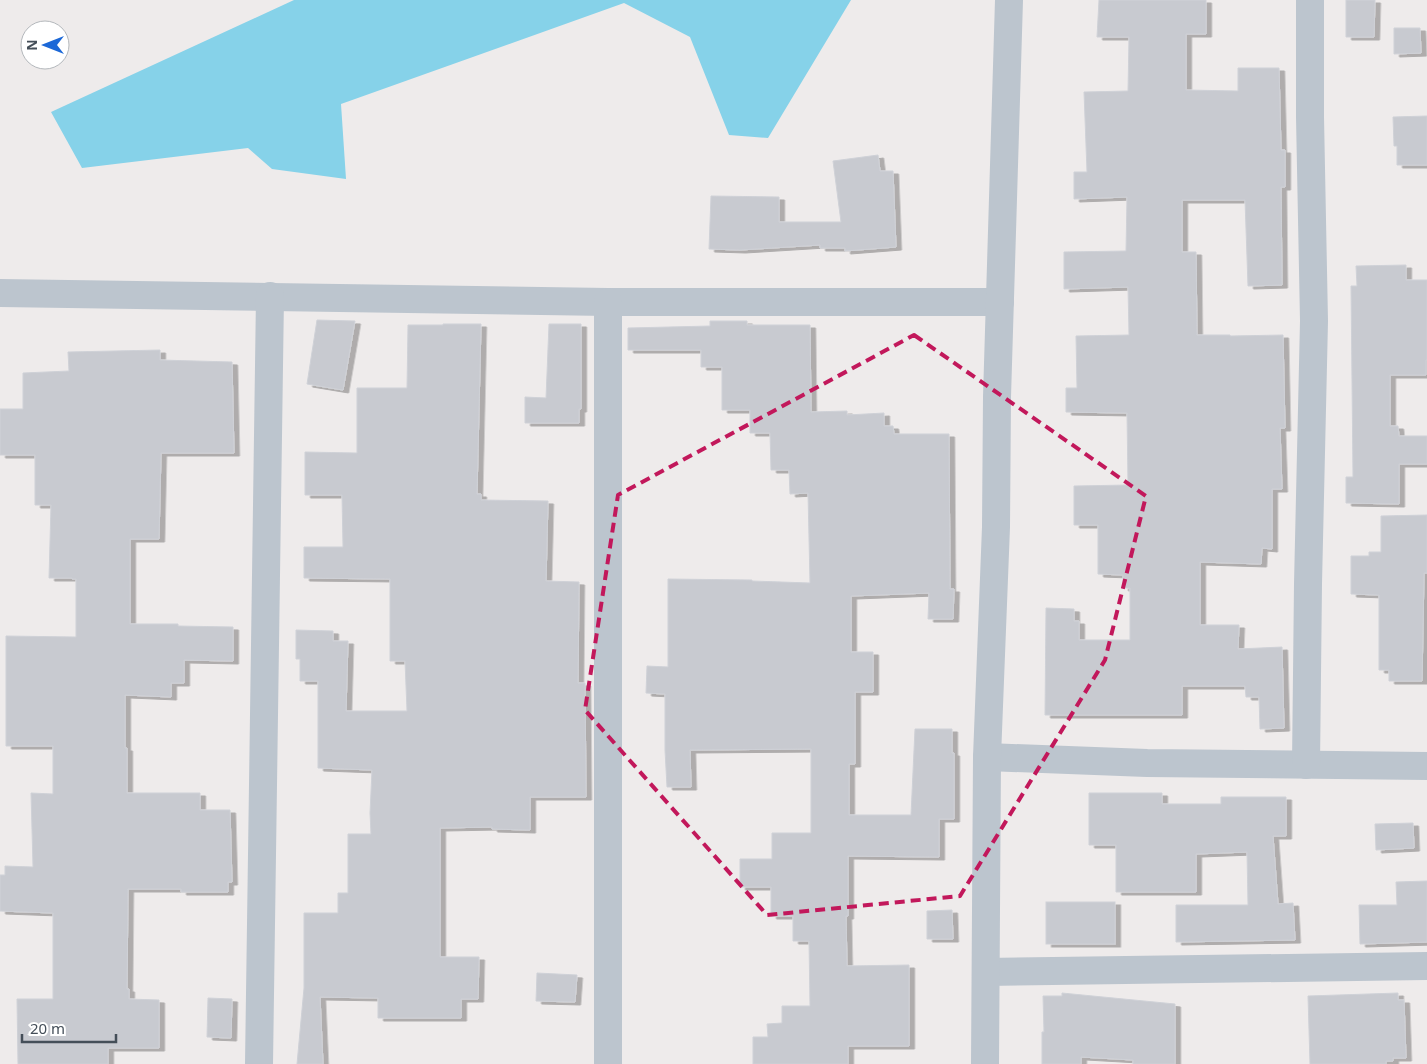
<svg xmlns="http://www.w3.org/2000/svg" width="1427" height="1064" font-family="'Noto Sans',sans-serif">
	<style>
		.water { fill: #86d2e9 }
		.building { fill: #c8cad0; stroke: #cfd1d7; filter: url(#shadow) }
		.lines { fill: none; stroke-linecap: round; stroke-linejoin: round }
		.minor { stroke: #bcc5ce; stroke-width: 28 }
		.marked { fill: none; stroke: #c2185b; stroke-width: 4; stroke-dasharray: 10 6; stroke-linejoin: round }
	</style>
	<defs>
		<filter id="shadow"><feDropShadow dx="5.5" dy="3" stdDeviation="0" flood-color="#0004"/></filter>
	</defs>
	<rect width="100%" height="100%" fill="#eeebeb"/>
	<path class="water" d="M294,0H851L768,138L729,135L690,37L624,3L341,104L346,179L272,169L248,148L82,168L51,112Z"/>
	<g class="building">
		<path d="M1099,0H1206V34H1186V90L1238,91V68H1279L1281,150H1285V187H1281L1282,285L1248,286L1245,200H1182V252H1196L1197,335H1230V336L1283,335L1285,428H1280L1282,489H1272V549L1262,548L1261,564L1200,562V625H1239L1238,649L1282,647L1284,728L1260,729L1259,697H1246L1245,686H1182V715H1045L1046,608L1074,609V621H1079V640H1130V588H1123V575L1098,574V525H1074V486L1128,485L1127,413L1066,412V388H1077L1076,336L1129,335L1128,287L1064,289V252L1126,251L1127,197L1074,199V172H1087L1084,92L1128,91L1129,37H1097Z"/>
		<path d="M1346,0H1375L1374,37H1346Z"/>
		<path d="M1394,28H1420L1421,53L1394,54Z"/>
		<path d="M1427,116V165H1397V146H1394L1393,117Z"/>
		<path d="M878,155L880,171H893L896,247L845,251V248H820V245L740,250L709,249L711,196L779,197V222H841L833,161Z"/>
		<path d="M1406,265V280H1427V360H1426V375H1390V426H1398L1399,436H1427V464H1399V504L1346,503V477H1353L1351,286H1357L1356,266Z"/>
		<path d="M317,320L355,321L343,390L307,384Z"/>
		<path d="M710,321H747V325H810L811,412L847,411V415L884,413V426H893L894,434H949L950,589H954L953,619H928L929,593L851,596V652H873V692H855V764H849V815H911L915,729H952V753H954V819H939V857L848,856V916H846L847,966L909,965V1046H848V1064H753V1037H768L767,1024L782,1023V1006H810L809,941H793V916H771V887H740V859H772V833H811V749L690,750L691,787H667L665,750V694L646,693L647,666L668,667V579L752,580V581L810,583L808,493L790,494L789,470H771L770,433H750V410H722V367H701V350H628V328L710,326Z"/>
		<path d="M443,324H481L477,494H481V500L548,501L546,581L579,582L578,683H585L586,797H530V830L492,829V827L440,828V957H479L478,999H461V1018H378V998L320,997L323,1064H297L304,988V913H338V893H348V834H371L370,813L372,770L318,768V681H300V659H296V630L333,631V641H348L346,711H407L405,661H390V579L304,578V547H343L342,495H305V452L357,453V388H407L408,325H443Z"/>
		<path d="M549,324H581V409H579V423H525V397L546,398Z"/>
		<path d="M160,350V360L232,362L234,453H161L159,539H130V624H178V626L233,627V661L184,660V683H171V697L125,695V748H127V793H200V810H230L232,882H228V892H181V889H128L127,989H129V999L159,1000V1048H108V1064H18L17,999H53V913L0,911V875H5V866L33,867L31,793L53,794V746H6V636L76,637V579H72V578H49L51,505H35V455H0V409H23V373L69,371L68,352Z"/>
		<path d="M1427,515V573H1424L1422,681H1389V670H1379V595L1351,594V556H1369V552H1381V516Z"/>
		<path d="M1089,793H1162V804H1221V797H1286V836H1273L1278,904L1293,903L1295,940L1176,942V905H1248L1247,852L1196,854V892H1116V845H1089Z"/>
		<path d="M1413,823L1414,848L1376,850L1375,824Z"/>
		<path d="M1427,881V942L1360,944L1359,905H1397L1396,882Z"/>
		<rect x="1046" y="902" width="69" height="42"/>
		<path d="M952,910L953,939H927V911Z"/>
		<path d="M537,973L577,975L575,1002L536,1001Z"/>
		<path d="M1062,993L1175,1004V1064H1133V1060L1081,1057V1064H1042V1032H1044L1043,996H1062Z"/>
		<path d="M1398,993V1000H1404L1406,1058H1393V1061H1386V1064H1310L1308,996Z"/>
		<path d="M208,998L232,999L231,1038L207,1037Z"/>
	</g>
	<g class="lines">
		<g class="minor">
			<path d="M0,293L608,302H1000"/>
			<path d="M608,302V1064"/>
			<path d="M987,757L1147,763L1427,766"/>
			<path d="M1306,765L1308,584L1314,321L1310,117V0"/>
			<path d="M986,972L1427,966"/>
			<path d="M259,1064L270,296"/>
			<path d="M985,1064L987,757L996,527L997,397L1009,0"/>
		</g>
	</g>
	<path class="marked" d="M914,335L1146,496L1105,660L960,896L767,915L585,710L618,495Z"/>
	<g transform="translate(45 45) rotate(270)"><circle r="24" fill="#ffffff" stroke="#b4b8bc"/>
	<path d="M0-4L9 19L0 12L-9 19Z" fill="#1c68d7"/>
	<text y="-8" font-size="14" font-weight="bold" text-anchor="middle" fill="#444e58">N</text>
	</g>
	<path d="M22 1034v8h94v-8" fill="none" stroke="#444e58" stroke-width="2.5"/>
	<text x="30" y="1034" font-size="15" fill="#444e58" stroke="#ffffff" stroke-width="4" paint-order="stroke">20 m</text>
</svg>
